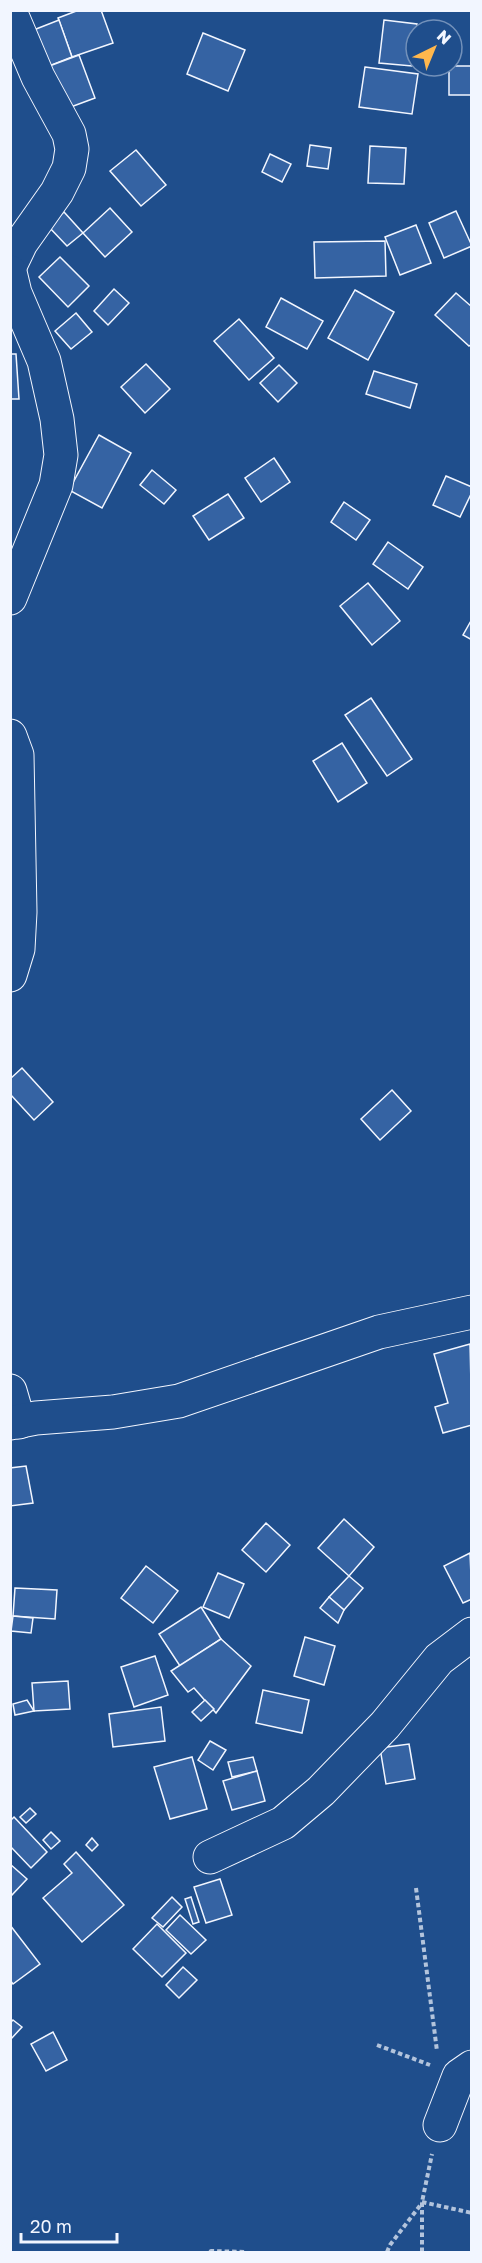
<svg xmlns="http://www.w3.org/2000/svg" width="482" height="2263" font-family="'Golos Text',sans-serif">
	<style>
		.building { fill: #3563a3; stroke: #f2f6ff; stroke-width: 1.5 }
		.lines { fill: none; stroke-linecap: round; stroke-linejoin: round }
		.minor-casing { stroke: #f2f6ff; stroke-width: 35 }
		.path { stroke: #b3c4dc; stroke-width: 4; stroke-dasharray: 4.5 3; stroke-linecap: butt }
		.minor { stroke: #1f4e8c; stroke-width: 33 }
	</style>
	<rect width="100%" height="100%" fill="#1f4e8c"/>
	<g class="building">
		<path d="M79,10H101L113,43L72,57L58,18Z"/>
		<path d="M59,20L72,57L44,68L31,31Z"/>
		<path d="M384,20L417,24L412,66L379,63Z"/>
		<path d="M203,33L245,50L228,91L187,74Z"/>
		<path d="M79,55L95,98L60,111L44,68Z"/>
		<rect x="449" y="66" width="23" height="29"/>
		<path d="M365,67L418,74L412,114L359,107Z"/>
		<path d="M310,145L331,148L328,169L307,166Z"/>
		<path d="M370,146L406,148L404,184L368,183Z"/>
		<path d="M136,150L166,185L141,206L110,171Z"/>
		<path d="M270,154L291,164L282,182L262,172Z"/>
		<path d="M110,208L132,232L105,257L83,233Z"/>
		<path d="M456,211L472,246L444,258L429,223Z"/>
		<path d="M64,212L83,233L67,246L48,226Z"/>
		<path d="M416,225L431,263L400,275L385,237Z"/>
		<path d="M385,241L386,276L315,278L314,242Z"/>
		<path d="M60,257L89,286L68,307L39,277Z"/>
		<path d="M114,289L129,303L108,325L94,311Z"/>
		<path d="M355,290L394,312L368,360L328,338Z"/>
		<path d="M456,293L472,307V344L469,346L435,315Z"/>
		<path d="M281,298L323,321L307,349L266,327Z"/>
		<path d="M76,313L92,332L71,349L55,331Z"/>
		<path d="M239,319L274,358L249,380L214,341Z"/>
		<path d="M10,354H16L19,399H10Z"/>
		<path d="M146,364L170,389L145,413L121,387Z"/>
		<path d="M279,365L297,383L278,402L260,383Z"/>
		<path d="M374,371L417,384L410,408L366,394Z"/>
		<path d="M99,435L131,453L102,508L69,490Z"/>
		<path d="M274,458L290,482L261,502L245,478Z"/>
		<path d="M152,470L176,490L164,504L140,485Z"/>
		<path d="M446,476L472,487V492L460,517L433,505Z"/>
		<path d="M228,494L244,518L209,540L193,516Z"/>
		<path d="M344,502L370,520L356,540L331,522Z"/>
		<path d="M388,542L423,567L408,589L373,564Z"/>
		<path d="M368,583L400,621L372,645L340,606Z"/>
		<path d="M472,619V640L463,635Z"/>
		<path d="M371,698L412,759L387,776L345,715Z"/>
		<path d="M342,743L367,783L338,802L313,761Z"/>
		<path d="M22,1068L53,1102L34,1120L10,1094V1079Z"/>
		<path d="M392,1090L411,1111L380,1140L361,1119Z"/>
		<path d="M470,1344L472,1425L443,1433L435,1407L448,1403L434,1354Z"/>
		<path d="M26,1466L33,1503L10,1506V1468Z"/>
		<path d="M344,1519L374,1547L349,1576L318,1548Z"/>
		<path d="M266,1523L290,1545L266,1572L242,1550Z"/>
		<path d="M470,1553L472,1599L463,1603L444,1566Z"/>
		<path d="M146,1566L178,1591L153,1623L121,1598Z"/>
		<path d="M218,1573L244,1584L229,1618L203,1607Z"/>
		<path d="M349,1576L363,1588L344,1610L329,1597Z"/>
		<path d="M15,1588L57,1590L55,1619L13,1616Z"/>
		<path d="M329,1597L344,1610L338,1623L320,1608Z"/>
		<path d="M201,1607L221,1639L180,1666L159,1634Z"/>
		<path d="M13,1616L33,1618L31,1633L11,1631Z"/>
		<path d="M305,1637L335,1646L324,1685L294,1676Z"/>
		<path d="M221,1639L251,1666L216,1713L194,1688L188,1692L171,1671Z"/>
		<path d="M155,1656L168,1695L134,1707L121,1667Z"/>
		<path d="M68,1681L70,1709L34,1711L32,1683Z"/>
		<path d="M263,1690L309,1700L302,1733L256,1723Z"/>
		<path d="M27,1700L34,1711L15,1715L13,1704Z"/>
		<path d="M205,1700L214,1709L201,1721L192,1712Z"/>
		<path d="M161,1707L165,1741L113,1747L109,1714Z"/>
		<path d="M210,1741L226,1750L213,1770L198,1760Z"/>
		<path d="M409,1744L415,1779L386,1784L380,1748Z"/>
		<path d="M192,1757L207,1809L170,1819L154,1767Z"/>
		<path d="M253,1757L257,1771L232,1777L228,1762Z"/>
		<path d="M257,1771L265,1801L232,1810L223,1781Z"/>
		<path d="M30,1808L36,1814L26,1823L20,1817Z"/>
		<path d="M14,1817L47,1852L31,1868L10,1846V1821Z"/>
		<path d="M51,1832L60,1841L51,1849L43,1840Z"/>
		<path d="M92,1838L98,1845L92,1851L86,1845Z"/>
		<path d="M76,1852L124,1905L82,1942L43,1898L72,1873L64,1864Z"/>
		<path d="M10,1864L27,1879L10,1897Z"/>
		<path d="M220,1879L232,1915L206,1923L194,1887Z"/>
		<path d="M172,1897L182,1907L163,1927L152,1918Z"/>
		<path d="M191,1897L199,1922L193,1924L185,1899Z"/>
		<path d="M180,1915L206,1940L191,1954L166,1930Z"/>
		<path d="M157,1924L186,1953L162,1977L133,1949Z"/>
		<path d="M10,1925L40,1964L13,1984L10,1980Z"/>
		<path d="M183,1967L197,1980L179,1998L166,1985Z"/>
		<path d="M13,2020L22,2027L11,2039L10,2023Z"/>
		<path d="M53,2032L67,2060L46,2071L31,2044Z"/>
	</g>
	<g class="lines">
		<g class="minor-casing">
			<g id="minor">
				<path d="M10,11L38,77L69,134L72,149L69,168L57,192L21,243L10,266"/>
				<path d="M10,272L15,293L44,361L57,419L61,455L56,485L10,598"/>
				<path d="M10,736L17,755L20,912L18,949L10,975"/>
				<path d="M10,1391L19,1422"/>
				<path d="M10,1423L36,1418L113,1412L179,1401L379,1332L472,1312"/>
				<path d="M210,1857L283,1823L321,1791L385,1725L439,1659L472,1634"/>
				<path d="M440,2125L459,2076L472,2067"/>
			</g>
		</g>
		<g class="path">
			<path d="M416,1888L437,2051"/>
			<path d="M377,2045L430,2065"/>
			<path d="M422,2202L472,2213"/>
			<path d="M210,2252L211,2251L245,2252"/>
			<path d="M387,2252L390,2245L422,2203"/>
			<path d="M422,2252V2202L432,2154"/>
		</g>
		<use href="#minor" class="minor"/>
	</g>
	<rect width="482" height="2263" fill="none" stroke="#f2f6ff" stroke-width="24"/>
	<g transform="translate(434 48) rotate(43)"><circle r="28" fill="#1f4e8c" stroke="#7391ba" stroke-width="1.5"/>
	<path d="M0-4.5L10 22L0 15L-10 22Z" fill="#ffb74d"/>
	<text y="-9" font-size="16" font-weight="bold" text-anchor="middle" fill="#f2f6ff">N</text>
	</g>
	<path d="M21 2233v9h96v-9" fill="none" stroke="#f2f6ff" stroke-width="3"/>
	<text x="30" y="2233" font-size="18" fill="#f2f6ff" stroke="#1f4e8c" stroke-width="4.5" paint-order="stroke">20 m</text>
</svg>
